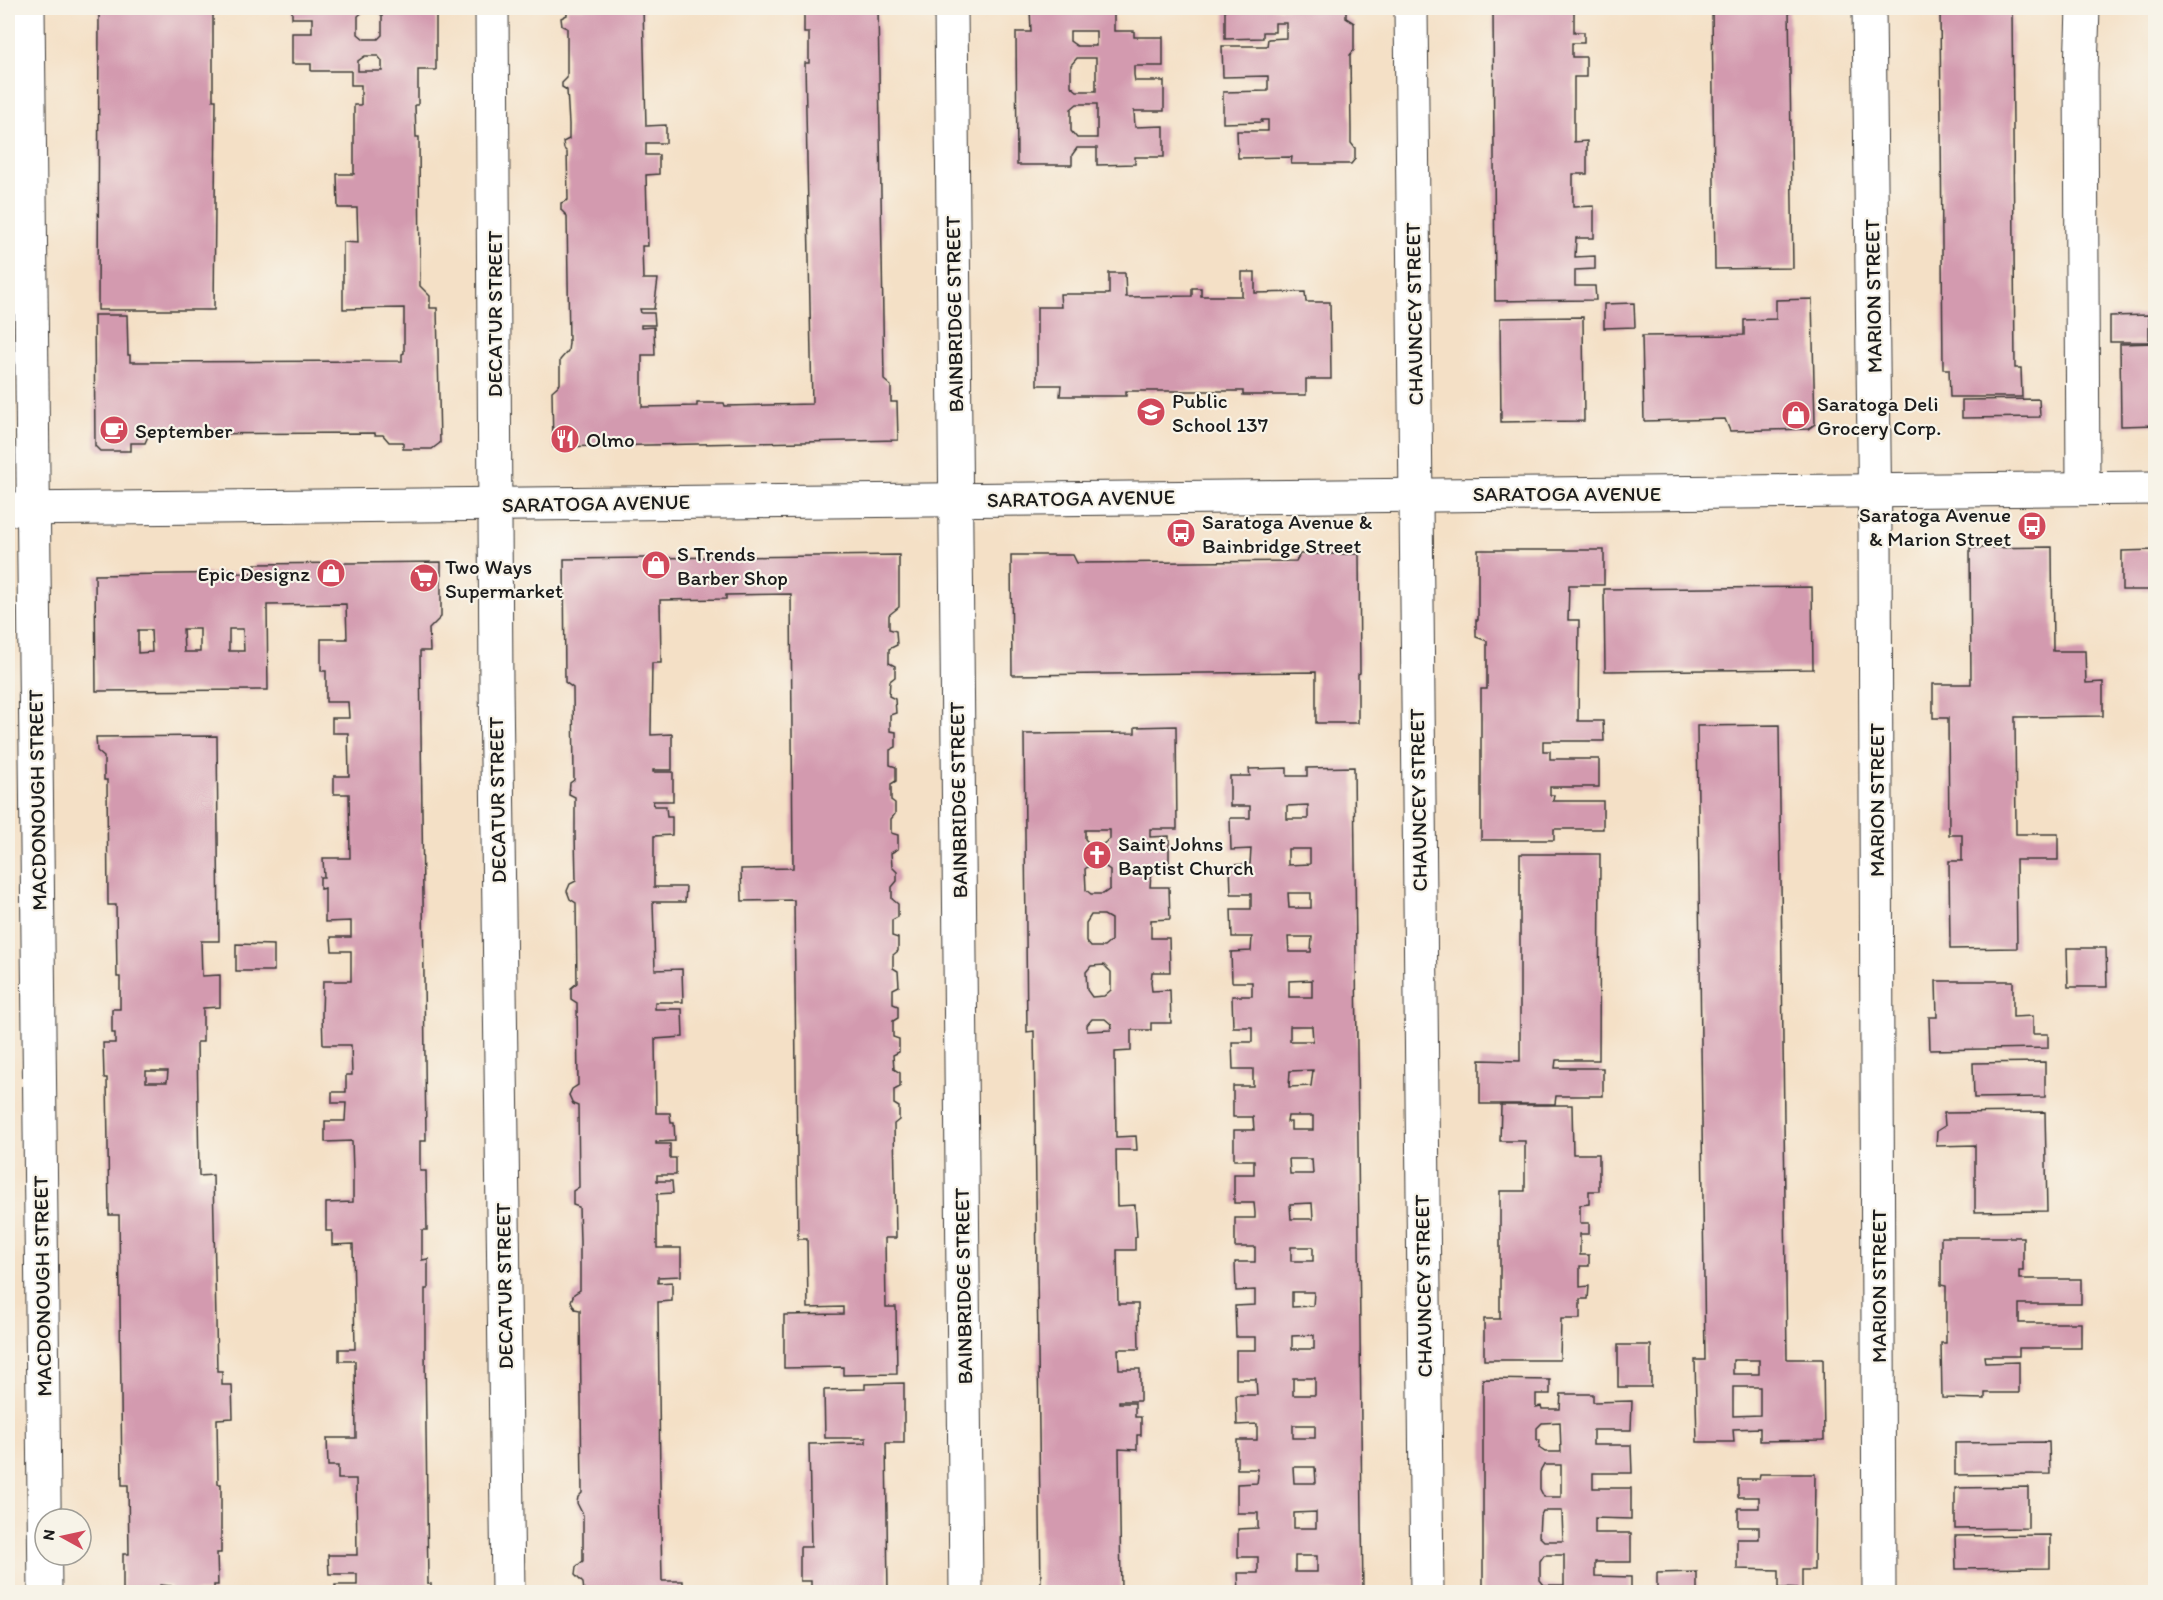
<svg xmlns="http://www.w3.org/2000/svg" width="2163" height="1600" font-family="Itim,sans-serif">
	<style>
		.building { fill: #d39aaf; fill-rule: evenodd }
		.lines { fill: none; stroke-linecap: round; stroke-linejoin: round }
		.minor-casing { stroke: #3c3936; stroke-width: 35 }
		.minor { stroke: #fff; stroke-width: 33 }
		.labels { text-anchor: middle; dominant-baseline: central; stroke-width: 4.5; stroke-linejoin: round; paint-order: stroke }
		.street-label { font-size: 21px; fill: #1c1c1c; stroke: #f7f3e8 }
		.poi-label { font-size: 21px; fill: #1c1c1c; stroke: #f7f3e8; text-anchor: start }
	</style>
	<rect width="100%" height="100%" fill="#f7f3e8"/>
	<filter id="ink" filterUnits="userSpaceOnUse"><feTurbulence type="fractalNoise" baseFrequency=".0167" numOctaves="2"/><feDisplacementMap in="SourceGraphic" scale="12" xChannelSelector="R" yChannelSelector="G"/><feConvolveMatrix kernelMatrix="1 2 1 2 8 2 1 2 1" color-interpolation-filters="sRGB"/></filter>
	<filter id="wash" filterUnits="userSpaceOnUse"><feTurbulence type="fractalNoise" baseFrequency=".008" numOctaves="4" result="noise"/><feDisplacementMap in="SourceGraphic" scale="24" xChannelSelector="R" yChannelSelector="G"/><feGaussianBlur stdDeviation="1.35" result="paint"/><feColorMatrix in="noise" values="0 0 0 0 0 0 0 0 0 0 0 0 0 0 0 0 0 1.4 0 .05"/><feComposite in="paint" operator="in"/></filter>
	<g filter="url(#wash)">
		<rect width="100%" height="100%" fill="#f4e0c6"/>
		<g id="blocks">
			<g class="building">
				<path d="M99,8H213V100H216L214,310H98Z"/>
				<path d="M292,8H436V70H418V105H415L416,137H419L420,286L430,296V308H437L440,443L432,449H403V442H389L383,435H375V433L161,434H149L145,443H131V451H100L95,446L94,315H127L128,355H130V362L402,361V354L404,353V308L343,309V242L358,243L357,208H338L337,174H354V105H361V85H351V71H311V64H292V33H312V18H292ZM364,11H378L382,16V35L378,39H364L358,34V16ZM365,56H378L382,61V71H358V61Z"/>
				<path d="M567,8H643L646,126L666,125V143H646V155H659V174L646,175L648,246H642L643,279H658L654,309H640L641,313H654L655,325H641V328L654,327L655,355H642V407L697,406V403H724L725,406L812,404L805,63H809V33H804V8H878L884,380L891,386V402H897L898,440L553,447L552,391L560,384V360L568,351L569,343L567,216L561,210V203L568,200L567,152L564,149L563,142L569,139V124L567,90L562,87V83L567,78V28L562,26L561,18L567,15Z"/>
				<path d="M1030,8H1114V31H1134V37H1163V66H1134V75L1135,81H1164V111H1134L1135,127L1164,126V157H1135V164L1097,165V148H1077L1072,155V165H1017L1016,32H1031ZM1070,31H1096V46H1077L1070,41ZM1077,58H1096V91H1077L1071,86V65ZM1077,104H1097V138H1077L1071,131V109Z"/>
				<path d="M1225,8H1346V18L1354,23V50L1350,55L1351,130V143L1355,148V159L1351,164H1291L1292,157L1238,158L1237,131H1268V120H1261L1262,122L1223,123V92L1268,91V76L1223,77L1222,46H1267L1268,39L1286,38V23H1275V32H1263V38L1225,39Z"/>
				<path d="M1493,8H1596V10L1574,11V32H1584V43H1572V57H1586V77H1574V142L1587,141V174H1573V207L1594,206V238H1576L1575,257L1595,256V269L1575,270V286H1595L1596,300L1495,301Z"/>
				<path d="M1712,8H1789L1793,268L1715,269Z"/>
				<path d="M1940,8H2012L2015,368H2021L2022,397H1950L1949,369H1943Z"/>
				<rect x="2153" y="248" width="3" height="68"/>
				<path d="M1242,272H1255V293L1305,292L1306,302H1330L1331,379H1306V395H1243V391H1126V396H1060L1061,385H1037V307H1061L1060,294H1109V273H1125L1126,297L1192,296V288H1201V296H1242Z"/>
				<path d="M1812,299L1815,424L1808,429L1730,431L1725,419L1644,421L1642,336L1744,335V320L1776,319V300Z"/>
				<path d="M1634,303L1635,327L1604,328V304Z"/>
				<path d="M2149,315V342H2110V316Z"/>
				<path d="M1583,317L1584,421L1501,422L1500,318Z"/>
				<path d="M2156,343V425L2121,426L2120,344Z"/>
				<path d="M2039,399L2040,417L1962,418V400Z"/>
				<path d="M2052,547L2053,651H2085L2086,683L2103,682V716L2015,717L2016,834H2058V860H2016L2017,948L1950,949L1949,861H1962V835H1949L1948,718H1933V684H1971L1970,548Z"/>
				<path d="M1478,550H1604V585H1569L1568,620H1579L1578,721H1603L1604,741H1543V751H1550V759H1599V787H1550V795H1554L1553,801H1603V829H1554V840H1481V689H1487V641L1476,637V620H1478Z"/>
				<path d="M2156,550V590H2122V551Z"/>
				<path d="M1300,554H1359L1360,673L1358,674V723H1316V672L1012,675L1011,555H1073L1077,563L1296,561Z"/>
				<path d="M899,555V607L889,615V629L896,631L897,645L889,649V663L895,666V677L890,681L889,696L895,699L896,713L890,715V731L896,732V747L890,750V765L896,767V781L891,784V800L895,803V814L891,819V833L898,835V849L891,853L892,867L897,872V881L892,887V899L898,904V917L892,920V936L898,938V951L893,955V968L898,971L899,986L893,989V1004L898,1006V1018L893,1021V1037L899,1039V1052L893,1055L894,1069L900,1073V1087L894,1090V1104L899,1107V1120L894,1124L896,1238H885L886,1307H896L897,1374L843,1375V1367L784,1368V1315L843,1314V1307L808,1308L807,1239H798L794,900L742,901L741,869L793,868L791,594L726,595V599L660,600L661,663H652L651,732V735L672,734V770H653V772H673V801H653L654,806H666L667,817H672V835L654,836V887H686L685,902H653L655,970L682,969L683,1002H655V1009H682L683,1037L655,1039L656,1113H670L671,1123H674L675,1141L656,1142V1144H670V1158H676V1175H657V1181H672L673,1193L657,1194V1248H681V1276L658,1277V1283L672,1282V1301L658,1302L660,1480L662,1581H683V1592H584L583,1583L575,1575L576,1567L583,1561V1515L577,1503L578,1497L582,1493L580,1310L575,1309L571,1301L574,1294L580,1290V1242L579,1207L573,1205V1191L579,1187L578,1106L573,1104L569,1095L572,1089L578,1085L577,1003L571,999V988L577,983L576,903L570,899L567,891L570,884L576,881L575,835V797L569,794L570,783L574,780L573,688L565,682L564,559Z"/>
				<path d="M441,562V617L429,629L430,651H420L426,1141H420V1171H426L427,1230H422V1260L428,1259V1289H425V1348L428,1584H431V1592H335V1585H357V1574H329L328,1555H357L356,1479H338V1466H328L327,1438H356L355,1361H339V1349H355L353,1244L332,1245V1231H326V1203L353,1202V1172L352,1141L325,1142V1121H345L346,1103H332V1092H346V1075H352L351,1045H323L322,1014L323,981H351V951H332L331,937H351V921L325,922V888L320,889V877H324L323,858H350L349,794H334V776H349L348,733H332V718H349L348,702H326V671H321V639H347L346,604L267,605L268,690L96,691L95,575L251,573L255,564ZM183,629H200V652H184ZM229,629H243L244,651H229ZM138,630H151L152,652L138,653Z"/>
				<path d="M1812,587L1813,669L1605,671L1604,589Z"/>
				<path d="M1779,725L1787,1359H1823L1824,1440L1760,1441V1428L1733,1429L1734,1442H1697L1695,1360H1705L1697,726ZM1733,1360H1759V1374H1733ZM1733,1387H1760V1415L1733,1416Z"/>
				<path d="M1176,726L1177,829H1150V837L1169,836V872H1151L1150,887H1169L1170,919L1151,920V938H1169L1170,972H1152L1151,982L1152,991L1170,990L1171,1023H1151V1030H1131V1051L1115,1052L1116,1137L1136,1136L1137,1150H1116L1117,1206L1135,1205L1137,1237H1135V1250H1117L1118,1304H1138L1139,1349H1118L1119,1369H1140V1401H1119V1403H1135V1417H1141V1435H1137V1450L1119,1449L1121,1592H1041L1034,1031L1027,1032L1024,734L1135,733V727ZM1085,830H1110V839L1103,844H1090L1085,839ZM1090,865H1103L1110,870V889L1103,894H1091L1086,890L1085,869ZM1091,915H1104L1111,919V941L1104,947H1091L1086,941V923ZM1104,965L1111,972V990L1104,996L1092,997L1087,990L1086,972L1091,966ZM1092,1019H1105L1112,1025L1111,1030L1087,1031V1025Z"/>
				<path d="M217,736L219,941H201L202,976L220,975V1007L203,1008V1042H197L199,1176L213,1175L217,1371H222V1385H232L233,1418L217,1419L218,1484H221V1553H217L218,1585H214V1592H171V1586L160,1585V1592H123V1554H129L128,1485H122L119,1215H109L107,1078H104L103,1043H115V1033H112V1009H120V977H117L116,905H108L107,780H104V757L97,751L96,737ZM146,1071H168L167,1082H146Z"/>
				<path d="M1354,767L1362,1520L1363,1591L1366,1592H1239L1238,1573H1258V1557H1238V1529L1258,1528V1513H1237V1484L1257,1483L1258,1476L1257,1469H1237V1440H1257V1424L1237,1425L1236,1395H1257L1256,1379H1236V1350H1256V1337H1236L1235,1306L1255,1305V1290L1236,1291L1235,1262H1255V1247H1235V1218H1255V1213L1254,1203H1234V1174H1254V1160H1234V1130H1254L1253,1117H1233V1086H1253V1069H1233L1232,1042H1252V1027H1233L1232,996H1252V982H1232L1231,952L1251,951L1252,937H1232L1231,909H1251V894H1231L1230,865L1250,864L1251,849L1231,850L1230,818H1250V806H1230V776H1250L1249,769L1287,768V776H1307V768ZM1308,805V819H1287V806ZM1288,849H1310V864L1288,865ZM1288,893H1311V908H1289ZM1288,937H1312L1311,952H1289ZM1312,980V997H1289V981ZM1290,1026H1312L1313,1041H1290ZM1313,1070L1311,1086L1289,1087L1290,1071ZM1288,1116H1313V1130H1291V1122H1287ZM1289,1159H1312L1313,1174H1290ZM1312,1203L1313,1219H1291L1290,1204ZM1291,1247H1313V1261H1291ZM1292,1292H1314L1313,1306L1292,1307ZM1314,1335V1349H1292V1336ZM1293,1378H1315V1395H1293ZM1293,1425H1315V1438H1293ZM1293,1467H1315L1316,1483H1294ZM1316,1512V1528H1294V1513ZM1295,1556H1317V1572H1295Z"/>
				<path d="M1520,854H1600L1599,1060H1556L1555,1068H1603V1096H1556L1555,1104H1480V1060L1520,1061Z"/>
				<path d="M236,944L274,945V971H236Z"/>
				<path d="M2067,948H2106L2107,987H2068Z"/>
				<path d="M1936,981H2013V1017L2033,1016V1034H2048V1048L1930,1050L1929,1017H1937Z"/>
				<path d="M2045,1062V1097L1974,1098L1973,1063Z"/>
				<path d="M1501,1105H1572L1573,1154H1599V1191H1589V1204L1580,1205V1223H1589V1234H1580V1255H1589V1266H1580V1287L1589,1286L1588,1299H1580V1319H1561L1560,1360H1484V1319H1500V1191H1525V1141H1500Z"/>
				<path d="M2045,1112L2047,1211L1975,1212V1145L1936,1146L1937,1131L1945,1126L1944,1113Z"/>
				<path d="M1941,1237H2023V1271H2019V1279H2081V1304H2019V1323H2081V1348H2019V1356H1984L1985,1363L2019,1362V1393H1985V1399L1942,1398L1941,1343H1946V1286L1941,1285Z"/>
				<rect x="1618" y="1345" width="33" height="42"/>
				<path d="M1483,1379L1550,1380V1394H1536V1407L1541,1406L1542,1409H1560L1561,1394H1593V1402L1632,1401L1631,1430H1593V1445H1631L1632,1473H1593V1488H1631V1519L1595,1518V1533H1631V1562H1595V1576L1631,1577V1592H1483ZM1560,1422L1561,1452H1545L1539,1448L1540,1440H1537V1428L1542,1423ZM1544,1465H1561V1497H1544L1540,1489V1472ZM1543,1511H1562L1563,1541H1544L1539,1536L1540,1517ZM1544,1555H1564V1585H1544L1540,1580V1561Z"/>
				<path d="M904,1383V1443H886L888,1592H811V1581H800V1547H811L809,1444L866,1443V1438H825L824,1390L865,1389V1384Z"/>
				<path d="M2049,1442L2050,1474L1955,1475V1443Z"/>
				<path d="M1760,1474H1815L1814,1570H1802V1589L1779,1588V1570L1737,1569V1539H1759V1527H1738V1508H1759V1497H1738V1479H1759Z"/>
				<path d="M2028,1487V1528L1955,1529V1488Z"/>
				<path d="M2050,1535V1568L1956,1569L1955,1536Z"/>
				<path d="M1697,1572V1592H1657V1573Z"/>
			</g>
		</g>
	</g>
	<g filter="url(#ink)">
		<use href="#blocks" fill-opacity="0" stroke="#3c3936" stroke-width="1.5"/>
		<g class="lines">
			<g class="minor-casing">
				<g id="minor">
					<path d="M28,8L45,1592"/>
					<path d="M492,8L496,685L508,1592"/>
					<path d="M951,8L966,1592"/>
					<path d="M1411,8L1427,1592"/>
					<path d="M1869,8L1875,535L1879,1592"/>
					<path d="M2083,488L2081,71L2083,8"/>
					<path d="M8,509L2156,488"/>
				</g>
			</g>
			<use href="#minor" class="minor"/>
		</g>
	</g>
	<defs>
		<g id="school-disc" transform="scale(1.5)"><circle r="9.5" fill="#d1495b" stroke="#f7f3e8"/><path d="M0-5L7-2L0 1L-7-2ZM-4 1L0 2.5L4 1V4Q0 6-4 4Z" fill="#fff"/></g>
		<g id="shop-disc" transform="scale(1.5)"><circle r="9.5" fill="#d1495b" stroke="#f7f3e8"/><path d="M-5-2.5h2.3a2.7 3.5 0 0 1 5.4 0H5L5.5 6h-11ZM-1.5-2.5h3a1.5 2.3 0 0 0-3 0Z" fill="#fff"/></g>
		<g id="cafe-disc" transform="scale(1.5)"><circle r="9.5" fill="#d1495b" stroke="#f7f3e8"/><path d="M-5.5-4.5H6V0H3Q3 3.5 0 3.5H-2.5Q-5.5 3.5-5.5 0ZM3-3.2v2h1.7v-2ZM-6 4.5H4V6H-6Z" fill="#fff"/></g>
		<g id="restaurant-disc" transform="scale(1.5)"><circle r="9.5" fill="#d1495b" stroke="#f7f3e8"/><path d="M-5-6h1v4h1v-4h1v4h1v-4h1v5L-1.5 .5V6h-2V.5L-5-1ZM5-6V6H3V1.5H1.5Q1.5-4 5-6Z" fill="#fff"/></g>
		<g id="bus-disc" transform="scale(1.5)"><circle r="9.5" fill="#d1495b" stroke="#f7f3e8"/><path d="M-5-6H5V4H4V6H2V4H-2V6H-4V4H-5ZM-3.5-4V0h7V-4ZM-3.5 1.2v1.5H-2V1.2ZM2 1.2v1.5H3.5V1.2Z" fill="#fff"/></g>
		<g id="supermarket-disc" transform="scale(1.5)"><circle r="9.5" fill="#d1495b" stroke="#f7f3e8"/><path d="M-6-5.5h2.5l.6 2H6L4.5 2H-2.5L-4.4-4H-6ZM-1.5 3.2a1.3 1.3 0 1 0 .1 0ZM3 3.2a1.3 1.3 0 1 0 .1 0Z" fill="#fff"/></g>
		<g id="church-disc" transform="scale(1.5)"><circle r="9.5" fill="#d1495b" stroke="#f7f3e8"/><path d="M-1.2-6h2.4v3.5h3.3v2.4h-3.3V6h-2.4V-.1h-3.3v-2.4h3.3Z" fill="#fff"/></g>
	</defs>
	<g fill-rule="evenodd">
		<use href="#school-disc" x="1151" y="412"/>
		<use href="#shop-disc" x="1796" y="415"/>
		<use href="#cafe-disc" x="114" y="430"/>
		<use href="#restaurant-disc" x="565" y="439"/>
		<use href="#bus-disc" x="2032" y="526"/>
		<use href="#bus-disc" x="1181" y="533"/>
		<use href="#shop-disc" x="656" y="565"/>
		<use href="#shop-disc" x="331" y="573"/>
		<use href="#supermarket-disc" x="424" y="578"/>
		<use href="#church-disc" x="1097" y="855"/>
	</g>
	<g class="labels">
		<g class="street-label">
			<text transform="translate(1873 296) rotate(-91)">MARION STREET</text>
			<text transform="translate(494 314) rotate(-90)">DECATUR STREET</text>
			<text transform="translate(954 314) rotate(-91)">BAINBRIDGE STREET</text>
			<text transform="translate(1414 314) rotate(-91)">CHAUNCEY STREET</text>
			<text x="1567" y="493">SARATOGA AVENUE</text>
			<text transform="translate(1081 498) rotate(-1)">SARATOGA AVENUE</text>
			<text transform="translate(596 503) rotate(-1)">SARATOGA AVENUE</text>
			<text transform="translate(37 800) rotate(-91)">MACDONOUGH STREET</text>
			<text transform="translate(497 800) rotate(-91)">DECATUR STREET</text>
			<text transform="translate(958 800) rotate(-91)">BAINBRIDGE STREET</text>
			<text transform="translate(1418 800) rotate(-91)">CHAUNCEY STREET</text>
			<text transform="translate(1876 800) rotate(-90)">MARION STREET</text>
			<text transform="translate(42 1286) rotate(-91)">MACDONOUGH STREET</text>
			<text transform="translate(504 1286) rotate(-91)">DECATUR STREET</text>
			<text transform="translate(963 1286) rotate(-91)">BAINBRIDGE STREET</text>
			<text transform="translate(1423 1286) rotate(-91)">CHAUNCEY STREET</text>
			<text transform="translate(1878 1286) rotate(-90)">MARION STREET</text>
		</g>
		<g class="poi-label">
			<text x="1172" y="400">Public<tspan x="1172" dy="24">School 137</tspan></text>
			<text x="1817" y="403">Saratoga Deli<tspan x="1817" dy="24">Grocery Corp.</tspan></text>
			<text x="135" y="430">September</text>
			<text x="586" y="439">Olmo</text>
			<text x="2011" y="514" text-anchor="end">Saratoga Avenue<tspan x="2011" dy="24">&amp; Marion Street</tspan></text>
			<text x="1202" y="521">Saratoga Avenue &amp;<tspan x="1202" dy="24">Bainbridge Street</tspan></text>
			<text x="677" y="553">S Trends<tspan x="677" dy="24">Barber Shop</tspan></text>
			<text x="445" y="566">Two Ways<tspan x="445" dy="24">Supermarket</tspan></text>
			<text x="310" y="573" text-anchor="end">Epic Designz</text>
			<text x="1118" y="843">Saint Johns<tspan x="1118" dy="24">Baptist Church</tspan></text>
		</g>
	</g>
	<rect width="2163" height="1600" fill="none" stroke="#f7f3e8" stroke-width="30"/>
	<g transform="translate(63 1537) rotate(278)"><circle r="28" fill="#f7f3e8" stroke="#9f9d96" stroke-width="1.5"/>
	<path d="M0-4.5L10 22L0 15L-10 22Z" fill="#d1495b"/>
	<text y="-9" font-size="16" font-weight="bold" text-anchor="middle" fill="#1c1c1c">N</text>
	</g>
</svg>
